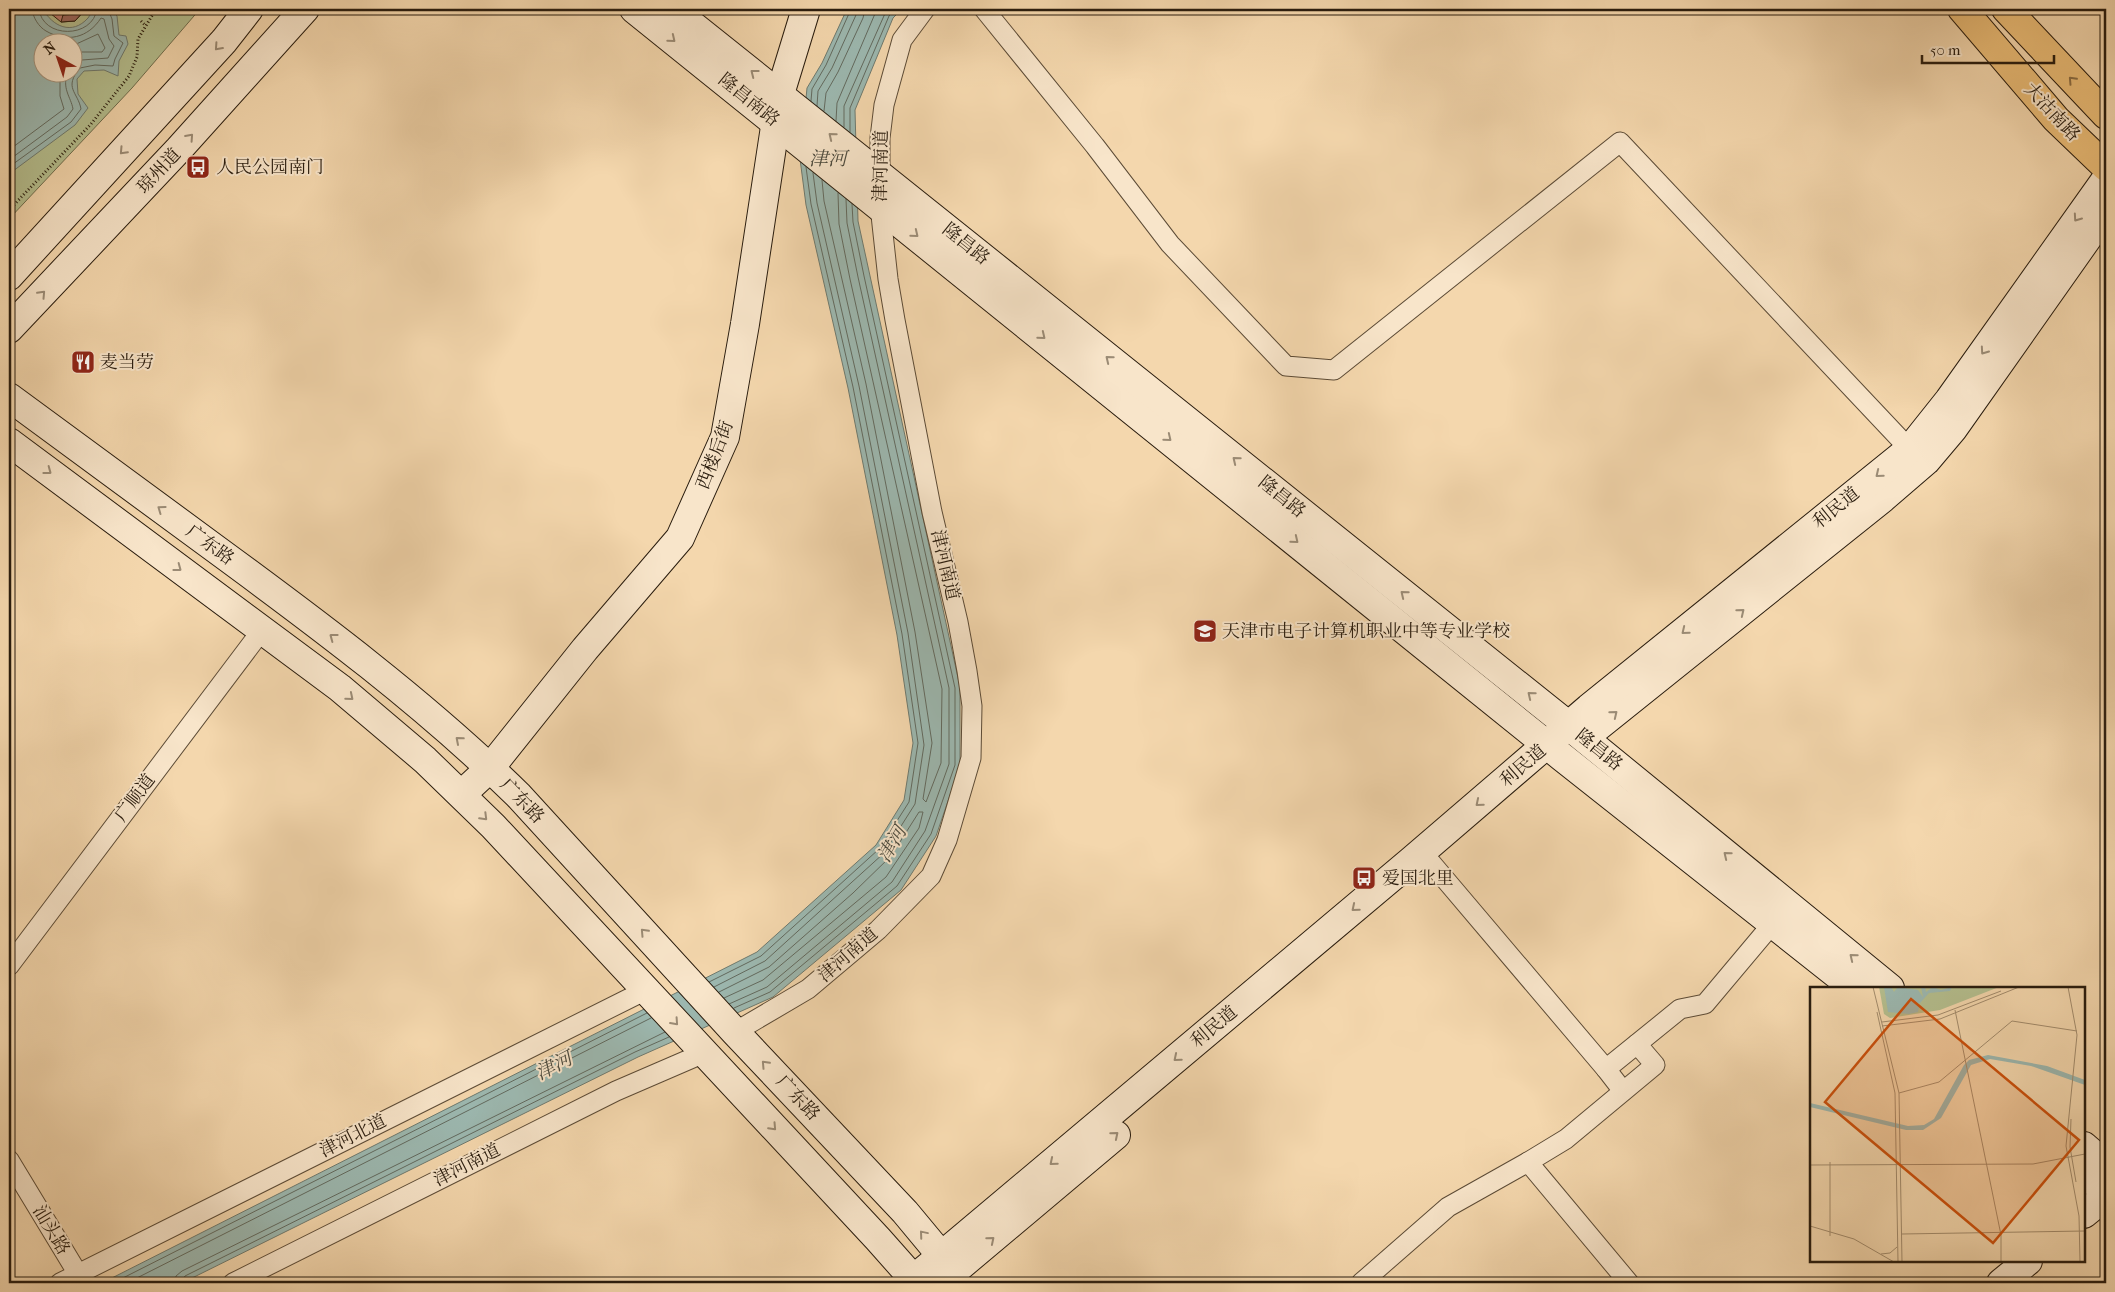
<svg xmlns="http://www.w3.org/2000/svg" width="2115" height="1292" font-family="'IM FELL French Canon','Noto Serif SC',serif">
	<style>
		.green { fill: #b5bf8f; stroke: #6f6e4e; fill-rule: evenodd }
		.water { fill: #9cb8b0; stroke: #6e7a6f; fill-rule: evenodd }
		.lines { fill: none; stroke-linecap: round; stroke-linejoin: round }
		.shore { stroke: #626a5f; stroke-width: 1 }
		.street-casing { stroke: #5c4b36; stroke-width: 21 }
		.secondary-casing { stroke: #291c0e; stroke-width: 30 }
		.primary-casing { stroke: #291c0e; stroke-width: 30 }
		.path { stroke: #291c0e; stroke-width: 3; stroke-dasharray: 1 2.5; stroke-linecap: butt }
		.street { stroke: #f8e5ca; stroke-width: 19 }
		.secondary { stroke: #f8e5ca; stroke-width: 28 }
		.primary { stroke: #eabc76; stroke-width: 28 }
		.wall { fill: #c07e73; stroke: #291c0e }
		.shaded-wall { fill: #9c675e; stroke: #291c0e }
		.building { fill: #df9386; stroke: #291c0e }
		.oneway { stroke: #9b8b75 }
		.oneway2 { stroke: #8a6c42 }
		.labels { text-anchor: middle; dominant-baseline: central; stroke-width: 4; stroke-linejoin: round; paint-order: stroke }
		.street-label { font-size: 18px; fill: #291c0e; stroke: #f8e5ca }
		.poi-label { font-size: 18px; fill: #291c0e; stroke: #f8e5ca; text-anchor: start }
		.water-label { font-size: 19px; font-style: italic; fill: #4c4b3f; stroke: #f8e5ca }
		.inset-road { fill: none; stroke: #a38c6d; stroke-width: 1 }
		.view { fill: #cb500c; fill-opacity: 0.15; stroke: #cb500c; stroke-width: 2.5 }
		.inset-edge { fill: none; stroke: #291c0e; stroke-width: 2.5 }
	</style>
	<rect width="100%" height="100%" fill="#f4d7ad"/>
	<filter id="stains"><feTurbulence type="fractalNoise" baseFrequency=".004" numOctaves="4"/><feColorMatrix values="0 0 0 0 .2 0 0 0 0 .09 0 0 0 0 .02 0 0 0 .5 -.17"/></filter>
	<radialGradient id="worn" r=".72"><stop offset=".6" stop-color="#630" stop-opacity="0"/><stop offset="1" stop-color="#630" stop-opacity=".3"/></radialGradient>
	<path class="green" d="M9,9H200L132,88L9,219ZM42,42H72V72H42Z"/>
	<g class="water">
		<path d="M9,9H43C52,26 72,36 88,18C91,14 91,12 95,9H111L117,16L119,35L126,36L128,44L119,61L118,76L104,70L84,71L77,79L78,94L88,108L75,125L9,174ZM42,42H72V72H42Z"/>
		<path d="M847,9H902L893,18L855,110L858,221L960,687V766L936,836L901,890L773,997L638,1057L182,1283H102L757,952L876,845L904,800L913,743L897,635L848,388L806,205L800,159L807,88L822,63Z"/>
	</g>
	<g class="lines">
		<g class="shore">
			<path d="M32,9C33,18 39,27 46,31C67,43 88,38 101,18L104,19L109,39L114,46L108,58L82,60L72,67"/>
			<path d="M39,9C42,39 93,39 97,9"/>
			<path d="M72,46L98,34L105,48L102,52H82L72,56"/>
			<path d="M811,101L812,89L826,65L851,9"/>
			<path d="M817,106L818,91L832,68L856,15L857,9"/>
			<path d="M824,111L826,93L838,72L863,18L865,9"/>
			<path d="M836,121L837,103L877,9"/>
			<path d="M844,127V106L887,9"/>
			<path d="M850,132V108L889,16L895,9"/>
			<path d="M9,150L64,109L60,96V72"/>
			<path d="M9,160L67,117L73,109C71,97 61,88 68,72"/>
			<path d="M9,167L71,122L81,109C78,92 63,88 80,68L95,65L113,66L115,59L123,43L114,36L112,19L108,9"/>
			<path d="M822,180L824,201L866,384L915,632L932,743L923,799L926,802L941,763L942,689L850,279L839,224L838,193"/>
			<path d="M709,982L761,956L879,849L909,802L918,743L902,634L853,387L811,204L806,167"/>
			<path d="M714,987L765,961L884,853L915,804L924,745L908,633L859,386L817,203L813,173"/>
			<path d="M719,992L769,967L853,893L891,856L919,812H923L919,828L886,877L763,980L724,998"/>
			<path d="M729,1004L767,987L892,882L925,831L949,764V688L858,277L847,223L846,199"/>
			<path d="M734,1008L770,992L897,886L931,834L955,765V688L864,276L853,222L852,204"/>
			<path d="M113,1283L647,1013"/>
			<path d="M127,1283L651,1018"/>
			<path d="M175,1283L176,1276L182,1271L665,1032"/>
			<path d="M181,1283L185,1276L635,1052L669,1037"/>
		</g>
		<g class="street-casing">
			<g id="street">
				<path d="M984,9L1095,146L1170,244L1286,366L1334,370L1620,142L1917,457"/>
				<path d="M1422,852L1606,1069"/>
				<path d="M9,966L262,630"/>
				<path d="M735,1032L808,989L878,930L931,876L947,840L971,758L972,706L967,671L958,622L932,512L895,320L888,279L880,206V138L884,105L902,40L925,9"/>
				<path d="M1623,1091L1606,1069L1680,1009L1705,1004L1773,923"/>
				<path d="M9,1160L78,1274"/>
				<path d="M1528,1162L1566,1139L1655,1065L1637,1044"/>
				<path d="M60,1283L646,990"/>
				<path d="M233,1283L616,1091L704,1053"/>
				<path d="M1361,1283L1448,1207L1528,1162L1629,1283"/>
			</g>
		</g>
		<g class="secondary-casing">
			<g id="secondary">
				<path d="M634,9L1562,757L1854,988"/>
				<path d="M672,9L1569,726L1890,988"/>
				<path d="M9,276L224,41L249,9"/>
				<path d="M9,329L179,149L305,9"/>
				<path d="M9,397C77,447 145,497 213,547C318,624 424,703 518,795L735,1032L905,1212L954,1271"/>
				<path d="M9,442L340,688L425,760L493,826L878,1239L917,1283"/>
				<path d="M1591,732L1883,498L1926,461L1953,429L2106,212"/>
				<path d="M462,794L490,768L585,649L680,538L725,437L745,324L780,94L806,9"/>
				<path d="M2084,1146L2106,1165"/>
				<path d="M2084,1174L2106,1192"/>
				<path d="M2084,1214L2106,1196"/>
				<path d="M909,1283L1411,861L1589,708L1910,449L1949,400L2106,179"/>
				<path d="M940,1283L1116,1135"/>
				<path d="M2001,1283L2028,1261"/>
			</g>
		</g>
		<g class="primary-casing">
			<g id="primary">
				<path d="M1962,9L2056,119L2106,167"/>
				<path d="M2006,9L2106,115"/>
			</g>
		</g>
		<g class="path">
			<path d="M130,9L132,12"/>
			<path d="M141,21L146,26"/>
			<path d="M9,210L91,124L129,76L137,57L138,39L156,9"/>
		</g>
		<use href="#street" class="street"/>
		<use href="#secondary" class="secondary"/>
		<use href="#primary" class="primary"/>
	</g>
	<g class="wall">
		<path d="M50,9H84V11L75,21L61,22L50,13Z"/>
		<path d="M2097,9H2106L2103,16L2097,10Z"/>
	</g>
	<g class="shaded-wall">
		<path d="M82,9H84V11L75,21L61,22L63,15Z"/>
		<path d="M2106,9V15L2103,16Z"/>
	</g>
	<path class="building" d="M56,9H82L77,14L63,15Z"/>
	<defs><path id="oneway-chevron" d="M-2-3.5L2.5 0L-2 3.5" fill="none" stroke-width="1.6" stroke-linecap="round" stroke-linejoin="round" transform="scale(1.25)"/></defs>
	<g class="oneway">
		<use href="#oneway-chevron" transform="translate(672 39) rotate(39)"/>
		<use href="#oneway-chevron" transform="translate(218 47) rotate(132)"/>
		<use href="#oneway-chevron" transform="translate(754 73) rotate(-142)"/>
		<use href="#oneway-chevron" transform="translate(832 136) rotate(-141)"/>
		<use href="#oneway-chevron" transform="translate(190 137) rotate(-48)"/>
		<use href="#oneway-chevron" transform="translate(123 151) rotate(133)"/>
		<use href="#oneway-chevron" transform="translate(2077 218) rotate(125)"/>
		<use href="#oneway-chevron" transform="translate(915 234) rotate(39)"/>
		<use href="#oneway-chevron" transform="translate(42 294) rotate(-47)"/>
		<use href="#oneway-chevron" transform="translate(1042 336) rotate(39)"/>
		<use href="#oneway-chevron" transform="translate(1984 351) rotate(125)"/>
		<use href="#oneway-chevron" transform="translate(1109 359) rotate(-141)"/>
		<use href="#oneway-chevron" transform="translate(1168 438) rotate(39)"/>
		<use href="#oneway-chevron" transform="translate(1236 460) rotate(-141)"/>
		<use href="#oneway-chevron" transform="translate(48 471) rotate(37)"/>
		<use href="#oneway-chevron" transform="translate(1879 474) rotate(141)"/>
		<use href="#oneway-chevron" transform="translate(161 509) rotate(-144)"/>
		<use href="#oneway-chevron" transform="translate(1295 540) rotate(39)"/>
		<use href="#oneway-chevron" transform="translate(178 568) rotate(37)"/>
		<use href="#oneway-chevron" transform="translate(1404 594) rotate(-141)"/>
		<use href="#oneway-chevron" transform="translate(1741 612) rotate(-39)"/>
		<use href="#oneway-chevron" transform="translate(1685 631) rotate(141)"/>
		<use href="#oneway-chevron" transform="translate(333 637) rotate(-143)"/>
		<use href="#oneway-chevron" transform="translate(1531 695) rotate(-141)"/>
		<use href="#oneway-chevron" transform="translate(350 697) rotate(40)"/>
		<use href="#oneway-chevron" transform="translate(1614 714) rotate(-39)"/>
		<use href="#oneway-chevron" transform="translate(459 740) rotate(-139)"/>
		<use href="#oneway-chevron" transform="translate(1479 803) rotate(140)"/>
		<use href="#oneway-chevron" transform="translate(484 817) rotate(45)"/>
		<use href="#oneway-chevron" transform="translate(1727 855) rotate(-141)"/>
		<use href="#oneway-chevron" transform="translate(1355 908) rotate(140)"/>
		<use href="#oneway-chevron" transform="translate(644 932) rotate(-133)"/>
		<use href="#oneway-chevron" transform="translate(1853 957) rotate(-141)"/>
		<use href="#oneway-chevron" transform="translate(675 1022) rotate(48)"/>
		<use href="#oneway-chevron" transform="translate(1177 1058) rotate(140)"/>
		<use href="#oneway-chevron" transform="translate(765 1064) rotate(-133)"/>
		<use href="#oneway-chevron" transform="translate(773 1127) rotate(47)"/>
		<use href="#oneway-chevron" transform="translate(1115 1135) rotate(-40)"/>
		<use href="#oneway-chevron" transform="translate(1053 1162) rotate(140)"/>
		<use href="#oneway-chevron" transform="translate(923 1234) rotate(-130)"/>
		<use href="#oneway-chevron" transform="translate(991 1240) rotate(-40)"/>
	</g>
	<use class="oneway2" href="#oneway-chevron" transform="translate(2072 80) rotate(-133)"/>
	<defs>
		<g id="bus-square" transform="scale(1.25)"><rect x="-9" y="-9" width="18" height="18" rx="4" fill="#8f2418" stroke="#f8e5ca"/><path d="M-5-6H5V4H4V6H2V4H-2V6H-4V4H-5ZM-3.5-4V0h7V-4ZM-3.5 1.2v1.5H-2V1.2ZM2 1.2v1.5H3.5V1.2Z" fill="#fff"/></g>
		<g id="restaurant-square" transform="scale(1.25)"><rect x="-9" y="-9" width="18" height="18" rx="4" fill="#8f2418" stroke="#f8e5ca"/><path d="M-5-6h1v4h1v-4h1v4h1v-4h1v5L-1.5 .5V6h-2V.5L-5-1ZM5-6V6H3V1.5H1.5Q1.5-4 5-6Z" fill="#fff"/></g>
		<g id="school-square" transform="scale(1.25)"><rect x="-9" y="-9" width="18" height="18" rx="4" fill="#8f2418" stroke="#f8e5ca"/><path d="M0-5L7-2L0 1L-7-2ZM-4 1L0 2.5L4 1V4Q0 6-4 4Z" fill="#fff"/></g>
	</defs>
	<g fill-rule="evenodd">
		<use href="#bus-square" x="198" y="167"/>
		<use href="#restaurant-square" x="83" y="362"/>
		<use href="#school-square" x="1205" y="631"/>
		<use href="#bus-square" x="1364" y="878"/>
	</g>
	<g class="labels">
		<g class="street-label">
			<text transform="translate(749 100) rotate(39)">隆昌南路</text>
			<text transform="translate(2052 112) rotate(47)">大沽南路</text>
			<text transform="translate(881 166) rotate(-89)">津河南道</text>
			<text transform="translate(159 171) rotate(-47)">琼州道</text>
			<text transform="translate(966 244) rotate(39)">隆昌路</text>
			<text transform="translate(715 455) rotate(-69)">西楼后街</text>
			<text transform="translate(1282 497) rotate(39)">隆昌路</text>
			<text transform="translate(1836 508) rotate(-39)">利民道</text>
			<text transform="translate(210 545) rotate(36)">广东路</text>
			<text transform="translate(945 565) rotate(77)">津河南道</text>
			<text transform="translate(1599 750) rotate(39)">隆昌路</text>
			<text transform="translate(1523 766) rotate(-41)">利民道</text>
			<text transform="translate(135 798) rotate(-53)">广顺道</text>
			<text transform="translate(522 801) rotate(46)">广东路</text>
			<text transform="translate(848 955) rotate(-41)">津河南道</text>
			<text transform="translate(1214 1027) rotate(-40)">利民道</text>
			<text transform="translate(798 1098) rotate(47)">广东路</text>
			<text transform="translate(353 1136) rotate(-27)">津河北道</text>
			<text transform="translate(467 1165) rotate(-27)">津河南道</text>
			<text transform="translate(51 1230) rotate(59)">汕头路</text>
		</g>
		<g class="poi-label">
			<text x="216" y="167">人民公园南门</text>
			<text x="100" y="362">麦当劳</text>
			<text x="1222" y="631">天津市电子计算机职业中等专业学校</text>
			<text x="1382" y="878">爱国北里</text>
		</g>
		<g class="water-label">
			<text x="828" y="159">津河</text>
			<text transform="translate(892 844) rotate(-60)">津河</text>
			<text transform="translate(554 1066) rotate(-27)">津河</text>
		</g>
	</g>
	<g transform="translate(1810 987)">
		<rect width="275" height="275" fill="#f4d7ad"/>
		<path d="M69,0H189L130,23L80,31L74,27Z" fill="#b5bf8f"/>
		<path d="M74,0H81L84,5L88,0L108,3L113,10L111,0H115L116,5L123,0L131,3L142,0L140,4L119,6L110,16H104L109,20L108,25L99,27L78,25ZM178,68L237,79L275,93V98L221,79L180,72L161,78L131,131L113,143H96L0,120V116L98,139L114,138L124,132L154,78L159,73Z" fill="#9cb8b0"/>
		<path class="inset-road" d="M63,0L89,106L92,275M258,0L267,48L256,159L269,229L270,275M145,23L191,248V275M67,25L85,106L88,275M72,35L128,28L191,4M72,39L130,32L209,0M89,106L129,95L202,34L267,44M261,132L260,160L266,195M20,175V249M0,178L223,177L275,167M0,239L44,252L84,275M92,247L275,244M71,267L80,266L87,260"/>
		<path class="view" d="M101,12L269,153L183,256L15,115Z"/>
		<rect width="275" height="275" class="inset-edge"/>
	</g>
	<rect width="2115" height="1292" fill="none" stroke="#f4d7ad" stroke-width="30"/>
	<rect x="10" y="10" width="2095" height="1272" fill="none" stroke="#291c0e" stroke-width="2.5"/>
	<rect x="15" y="15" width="2085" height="1262" fill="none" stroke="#291c0e"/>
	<g transform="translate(58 58) rotate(320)"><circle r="24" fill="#f8e5ca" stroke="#a5957f"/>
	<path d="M0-4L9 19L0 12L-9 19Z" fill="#8f2418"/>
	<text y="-8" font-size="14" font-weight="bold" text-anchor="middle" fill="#291c0e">N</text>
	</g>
	<path d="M1922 55v8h132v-8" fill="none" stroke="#291c0e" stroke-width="2.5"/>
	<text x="1930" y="55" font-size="15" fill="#291c0e" stroke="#f8e5ca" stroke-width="4" paint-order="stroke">50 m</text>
	<rect width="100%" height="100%" filter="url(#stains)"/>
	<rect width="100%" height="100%" fill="url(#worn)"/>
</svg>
